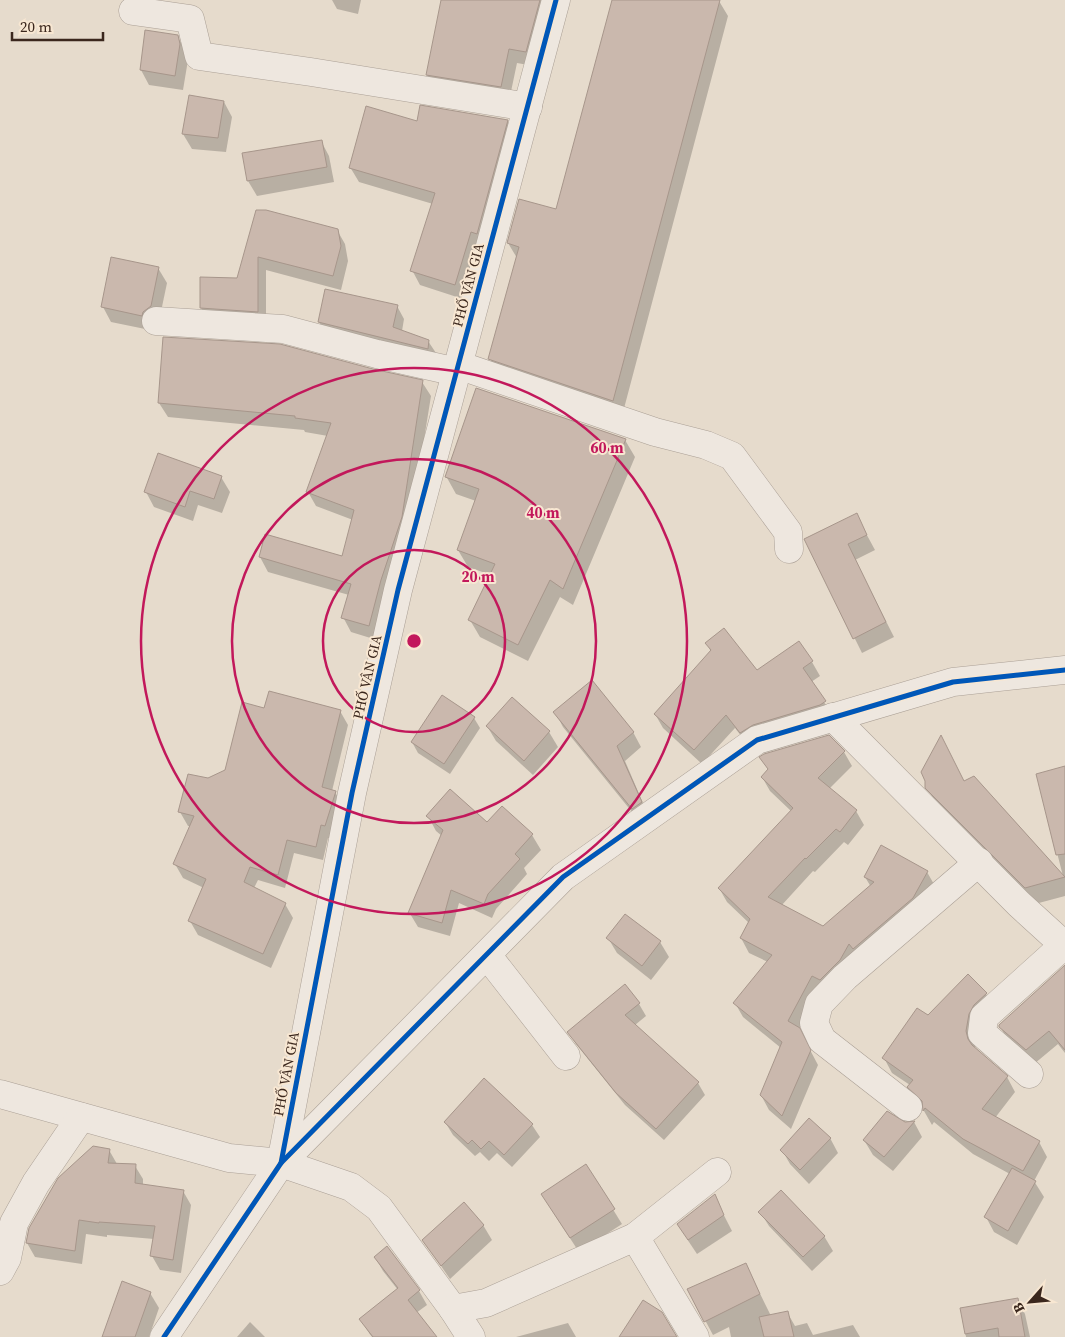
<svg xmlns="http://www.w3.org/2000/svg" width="1065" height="1337" font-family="'Source Serif 4',serif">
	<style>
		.shadow { fill: #0003 }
		.building { fill: #cab8ad; stroke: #a7968b }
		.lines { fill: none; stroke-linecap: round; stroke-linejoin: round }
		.minor-casing { stroke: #aba096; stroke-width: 29 }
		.minor { stroke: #eee7df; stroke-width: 28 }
		.cycleway-casing { stroke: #f8e7d2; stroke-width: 8 }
		.cycleway { stroke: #0057b8; stroke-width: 5 }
		.ring { fill: none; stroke: #c2185b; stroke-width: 2.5 }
		.labels { text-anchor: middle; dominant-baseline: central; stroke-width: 4; stroke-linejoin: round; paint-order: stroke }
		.street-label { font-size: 14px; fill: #3b271d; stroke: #f8e7d2 }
		.centre { fill: #c2185b; stroke: #f8e7d2; stroke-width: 2.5 }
		.ring-label { font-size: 15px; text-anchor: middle; font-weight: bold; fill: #c2185b; stroke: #f8e7d2; stroke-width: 4; stroke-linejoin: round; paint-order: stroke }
	</style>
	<rect width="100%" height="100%" fill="#e6dbcc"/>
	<g class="shadow">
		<path d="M332,0H361L358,14L337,9Z"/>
		<path d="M443,0H559L534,66L517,63L509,101L436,89L427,75Z"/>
		<path d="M613,0H716L719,1L728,16L622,416L499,374L490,359L517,258L508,243L557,210Z"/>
		<path d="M177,36L186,51L188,60L183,90L149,85L141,70Z"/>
		<path d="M190,96L224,102L232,117L226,152L192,149L183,134Z"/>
		<path d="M507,121L515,135L463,299L420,285L412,270L433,204L359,182L350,167L418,123Z"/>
		<path d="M321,141L329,156L334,182L257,196L248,181Z"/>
		<path d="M257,211L337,230L345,244L348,261L341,290L266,270V325L209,322L201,308L238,279Z"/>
		<path d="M158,268L167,283L159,321L150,330L111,322L103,307Z"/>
		<path d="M397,306L404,319L402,331L428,341L436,353L326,334L319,322Z"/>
		<path d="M422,382L431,396L409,532L377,640L351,632L343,617L349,595L268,572L260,557H343L353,520L316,506L308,492L328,436L305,432L304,430L168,417L159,403Z"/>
		<path d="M625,440L635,457L573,605L560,597L528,661L480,637L470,620L491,575L468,567L458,550L476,501L456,494L446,476Z"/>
		<path d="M221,477L230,492L222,513L198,505L193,521L154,507L146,492Z"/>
		<path d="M856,515L875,550L855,560L894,637L862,653L806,540Z"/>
		<path d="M707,644L757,672L812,662L820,676L811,682L833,716L749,746L735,728L702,764L663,728L655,714L711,652Z"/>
		<path d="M512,699L549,732L558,747L533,775L496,741L487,726Z"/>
		<path d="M265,710L340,711L348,725L332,791L335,792L343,806L333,839L328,838L323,860L294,853L285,888L258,880L254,888L285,904L293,918L271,968L198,935L190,921L204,888L183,878L175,864L191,826H188L180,812L208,780L226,771Z"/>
		<path d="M555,712L633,732L641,747L625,761L649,817L641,823L563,727Z"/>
		<path d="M474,718L480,728L450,774L418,753L412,742Z"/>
		<path d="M941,737L964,782L1063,876L1037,775L1065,768V896L1035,904L936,804L927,787Z"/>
		<path d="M844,752L852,766L829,789L856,811L864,825L848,845L844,842L815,872L813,871L781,906L823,927L871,887L865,877L927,872L935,886L821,990L799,1029L818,1065L791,1129L769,1110L761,1095L781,1048L743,1017L735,1003L768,962L749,953L741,938L749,923L727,902L719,888L791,811L770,791L762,777L769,771L761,758Z"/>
		<path d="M503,808L532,835L541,850L524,868L527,874L496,909L492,918L459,903L450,936L418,927L409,912L442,836L436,831L428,816L488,824Z"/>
		<path d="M608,938L660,942L669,957L651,980L617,953Z"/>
		<path d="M1065,968V1053L1058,1044L1034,1064L1008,1041L1000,1026Z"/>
		<path d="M968,976L986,994L995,1008L977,1030L975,1049L1007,1077L1015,1092L995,1118L1039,1142L1047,1157L1034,1181L1044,1197L1017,1245L994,1232L986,1217L1010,1174L973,1154L934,1122L932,1125L924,1111V1108L917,1102L909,1087L910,1085L892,1073L884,1058Z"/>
		<path d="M624,986L639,1004L646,1016L635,1025L698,1083L705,1095L664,1140L625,1105L576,1044L569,1032Z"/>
		<path d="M445,1122L532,1125L540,1137L512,1167L497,1153L489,1161L480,1152L475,1156L453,1135Z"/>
		<path d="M914,1122L922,1137L893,1171L873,1155L864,1140L905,1124Z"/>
		<path d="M830,1138L838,1153L809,1184L790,1164L782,1150Z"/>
		<path d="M109,1150L117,1164L135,1166L143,1179V1185L183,1191L191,1205L181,1273L160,1270L152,1256L154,1239L107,1235V1237L86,1234L82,1264L35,1257L27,1243Z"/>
		<path d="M586,1166L622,1224L579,1252L551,1209Z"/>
		<path d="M714,1196L732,1231L697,1254L687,1239Z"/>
		<path d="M760,1212L824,1236L833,1251L812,1271L769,1226Z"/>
		<path d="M483,1225L492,1240L450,1279L424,1241Z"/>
		<path d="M375,1257L419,1291L427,1305L416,1313L436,1337H372L369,1333L361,1320L398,1290L383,1271Z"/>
		<path d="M746,1265L771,1316L787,1312L795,1326L807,1323L813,1335L853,1325L860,1337H731L729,1327L713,1335L689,1290Z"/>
		<path d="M150,1293L159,1308L149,1337H104Z"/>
		<path d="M1017,1299L1025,1314L1030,1337H966L961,1309Z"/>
		<path d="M250,1322L265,1337H237Z"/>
		<path d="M568,1323L576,1337H516Z"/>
	</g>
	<g class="building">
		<path d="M441,0H540L526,52L509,49L501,87L426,75Z"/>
		<path d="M612,0H720L613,401L488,359L519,247L507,243L519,199L556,209Z"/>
		<path d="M145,30L178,35L180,44L175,76L140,70Z"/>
		<path d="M189,95L224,101L218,138L182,134Z"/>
		<path d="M420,105L508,120L477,234L471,232L455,285L410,271L435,193L349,168L366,106L417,121Z"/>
		<path d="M322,140L327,167L247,181L242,153Z"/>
		<path d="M256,210H266L338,229L341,246L333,276L258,257V312L200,308V277L237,278Z"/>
		<path d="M111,257L159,267L151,306L143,312L142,316L101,307Z"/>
		<path d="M325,289L398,305L393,327L429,340L428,349L318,322Z"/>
		<path d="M163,337L280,344L373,369L423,380L402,517L381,580L369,626L341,618L351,584L259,557L265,534L342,556L354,510L306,492L331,423L295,418V416L158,403Z"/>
		<path d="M476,388L626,439L563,589L550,580L518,645L468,620L495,564L457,550L479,489L445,477Z"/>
		<path d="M158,453L222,476L214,499L190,491L185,507L144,492Z"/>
		<path d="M857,513L867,535L848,544L886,622L853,639L804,539Z"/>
		<path d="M724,628L757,670L799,641L813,661L803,668L826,701L820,705L753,725L740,733L726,715L694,750L654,714L711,650L705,643Z"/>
		<path d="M592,680L634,732L617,746L642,802L632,809L553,712Z"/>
		<path d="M269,691L341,710L322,787L336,791L325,826L321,825L316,847L287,840L278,875L250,867L244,882L286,903L263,954L188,921L206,879L173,864L194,816L178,812L188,774L208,778L225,770L242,702L264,708Z"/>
		<path d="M442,695L475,717L444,764L411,742Z"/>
		<path d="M512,697L550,731L524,761L486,726Z"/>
		<path d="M829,735L845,751L818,778L857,810L840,832L836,829L806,859L805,858L768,897L823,926L874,882L864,877L881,845L928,871L913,898L853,949L849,944L840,960L820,980L812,976L788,1021L800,1028L811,1050L782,1116L760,1095L782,1042L733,1003L772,955L740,938L750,919L718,888L793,808L761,777L768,769L759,757L764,754Z"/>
		<path d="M941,735L964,781L974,776L1065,877L1025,888L925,788V781L921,772Z"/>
		<path d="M1065,766V854L1056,855L1036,774Z"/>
		<path d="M450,789L487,822L502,806L533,834L515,854L520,859L488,894L484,904L451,890L442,923L408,913L443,830L426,816Z"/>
		<path d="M625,914L661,941L642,966L606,938Z"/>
		<path d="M1065,965V1050L1049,1031L1026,1050L999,1027V1025Z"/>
		<path d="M968,974L987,993L974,1005L969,1014L966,1031L968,1039L972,1045L1008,1076L982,1109L1040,1141L1023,1171L963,1139L925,1108L923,1111L922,1101L907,1087L913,1080L882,1058L917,1008L928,1015Z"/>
		<path d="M625,984L640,1003L625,1015L699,1082L656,1129L616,1093L567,1032Z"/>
		<path d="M484,1078L533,1124L504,1155L489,1141L481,1149L472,1140L468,1144L444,1122Z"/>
		<path d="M887,1111L905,1122L915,1121L884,1157L863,1140Z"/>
		<path d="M809,1118L831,1138L800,1170L780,1150Z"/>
		<path d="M93,1146L110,1149L108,1163L136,1164L135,1183L184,1190L173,1260L150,1256L155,1226L99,1222V1223L79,1220L75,1251L26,1243L29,1228L58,1178Z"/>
		<path d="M586,1164L615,1209L570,1238L541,1194Z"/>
		<path d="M1012,1168L1036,1181L1008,1231L984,1217Z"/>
		<path d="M781,1190L825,1236L803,1257L758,1212Z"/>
		<path d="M715,1194L724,1215L688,1240L677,1224Z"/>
		<path d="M464,1202L484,1225L441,1266L422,1240Z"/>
		<path d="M387,1246L420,1290L408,1300L437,1337H373L359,1319L398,1288L374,1257Z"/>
		<path d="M746,1263L760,1294L704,1322L687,1289Z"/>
		<path d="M122,1281L151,1292L135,1337H102Z"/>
		<path d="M1018,1298L1025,1337H999L998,1328L965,1334L960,1308Z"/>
		<path d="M643,1300L662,1312L677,1337H619Z"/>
		<path d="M788,1311L794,1337H764L759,1317Z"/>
	</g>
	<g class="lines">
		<g class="minor-casing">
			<g id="minor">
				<path d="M133,11L190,19L199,56L311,72L528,107"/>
				<path d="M156,321L283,329L377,354L457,372"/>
				<path d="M458,365L655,432L706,445L732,456L788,532L789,549"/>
				<path d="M833,717L1019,904L1065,946"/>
				<path d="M487,955L566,1056"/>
				<path d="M1029,1074L982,1033L984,1017L1064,945"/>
				<path d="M0,1094L229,1158L281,1163L351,1187L379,1208L453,1309L471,1337"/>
				<path d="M908,1107L822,1040L814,1023L819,1004L845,977L979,862"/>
				<path d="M281,1163L563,877L757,740L953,682L1065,670"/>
				<path d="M635,1237L695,1337"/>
				<path d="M0,1271L7,1258L14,1223L36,1183L81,1117"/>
				<path d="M453,1309L486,1303L635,1237L717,1172"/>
				<path d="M164,1337L281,1163L352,793L398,590L556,0"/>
			</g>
		</g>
		<use href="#minor" class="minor"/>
		<g class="cycleway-casing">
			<g id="cycleway">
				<path d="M281,1163L563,877L757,740L953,682L1065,670"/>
				<path d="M164,1337L281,1163L352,793L398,590L556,0"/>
			</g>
		</g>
		<use href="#cycleway" class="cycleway"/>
	</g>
	<g class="ring">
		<circle cx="414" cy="641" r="91"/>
		<circle cx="414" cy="641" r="182"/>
		<circle cx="414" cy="641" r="273"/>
	</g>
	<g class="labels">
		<g class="street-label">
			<text transform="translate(468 285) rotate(-75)">PHỐ VÂN GIA</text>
			<text transform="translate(367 677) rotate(-77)">PHỐ VÂN GIA</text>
			<text transform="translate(286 1074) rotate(-79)">PHỐ VÂN GIA</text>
		</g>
	</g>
	<circle cx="414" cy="641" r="8" class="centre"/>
	<g class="ring-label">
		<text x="607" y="453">60 m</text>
		<text x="543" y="518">40 m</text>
		<text x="478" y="582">20 m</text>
	</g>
	<g transform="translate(1030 1302) rotate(243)" stroke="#f8e7d2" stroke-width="4" paint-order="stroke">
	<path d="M0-4L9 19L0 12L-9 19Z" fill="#3b271d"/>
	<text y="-8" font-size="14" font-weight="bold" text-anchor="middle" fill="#3b271d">B</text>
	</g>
	<path d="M12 32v8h91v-8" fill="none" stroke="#3b271d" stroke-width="2.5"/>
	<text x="20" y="32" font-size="15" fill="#3b271d" stroke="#f8e7d2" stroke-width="4" paint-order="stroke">20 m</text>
</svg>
